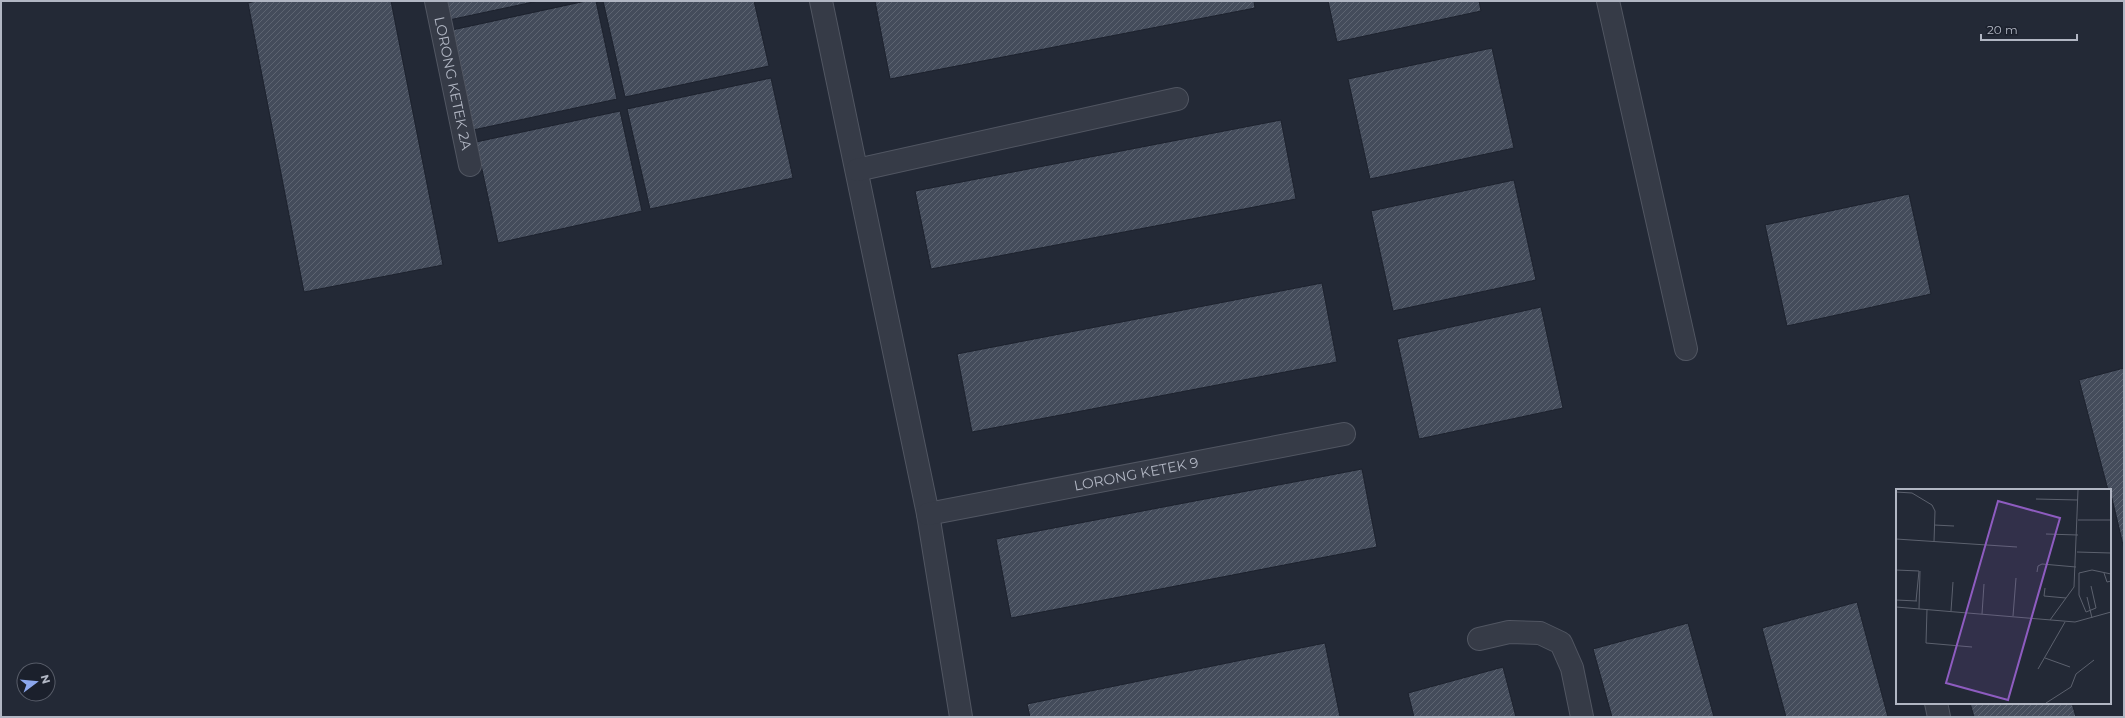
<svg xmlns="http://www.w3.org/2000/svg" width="2125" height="718" font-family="Montserrat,sans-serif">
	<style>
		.building { fill: url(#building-hatch); stroke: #1d222e }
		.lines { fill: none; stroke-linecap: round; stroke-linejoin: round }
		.minor-casing { stroke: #515662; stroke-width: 24 }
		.minor { stroke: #363b47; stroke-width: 22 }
		.labels { text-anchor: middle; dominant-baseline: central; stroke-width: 3; stroke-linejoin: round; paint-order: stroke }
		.street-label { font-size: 14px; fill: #b1b6c3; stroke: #1b202c }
		.inset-road { fill: none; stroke: #5c616e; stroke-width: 1 }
		.view { fill: #8e5cc0; fill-opacity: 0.15; stroke: #8e5cc0; stroke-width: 2 }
		.inset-edge { fill: none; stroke: #b1b6c3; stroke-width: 2 }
	</style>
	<defs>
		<pattern id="building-hatch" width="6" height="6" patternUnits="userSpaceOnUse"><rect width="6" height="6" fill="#444c5b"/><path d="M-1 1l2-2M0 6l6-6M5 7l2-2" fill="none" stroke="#5d6471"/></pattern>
	</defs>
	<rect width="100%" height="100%" fill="#232936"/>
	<g class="building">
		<path d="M256,1H391L443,265L304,292L248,3Z"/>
		<path d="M445,1H538L449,20Z"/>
		<path d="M586,1H596L617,99L473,130L452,30Z"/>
		<path d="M603,1H754L769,66L625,97Z"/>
		<path d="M875,1H1254L1255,8L890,79Z"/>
		<path d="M1328,1H1479L1481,11L1337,42Z"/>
		<path d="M1492,48L1514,148L1370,179L1348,79Z"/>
		<path d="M771,78L793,178L650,209L627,109Z"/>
		<path d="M620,111L642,211L498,243L476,142Z"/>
		<path d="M1281,120L1296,199L931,269L915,191Z"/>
		<path d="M1514,180L1536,280L1393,311L1371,211Z"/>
		<path d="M1909,194L1931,294L1787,326L1765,225Z"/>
		<path d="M1322,283L1337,362L972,432L957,354Z"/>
		<path d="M1541,307L1563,408L1419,439L1397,339Z"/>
		<path d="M2124,368V549L2110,490H2108L2079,380Z"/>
		<path d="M1362,469L1377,547L1011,618L996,539Z"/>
		<path d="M1857,602L1888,717H1786L1762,628Z"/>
		<path d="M1688,623L1714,717H1612L1593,649Z"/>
		<path d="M1325,643L1340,717H1030L1027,704Z"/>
		<path d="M1503,667L1516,717H1414L1408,693Z"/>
		<path d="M1970,703H2072L2076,717H1974Z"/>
	</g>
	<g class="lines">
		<g class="minor-casing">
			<g id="minor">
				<path id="s1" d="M436,1L470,165"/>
				<path d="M821,1L928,514L961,717"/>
				<path d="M1608,1L1686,349"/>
				<path d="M857,170L1177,99"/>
				<path id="s2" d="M928,514L1344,434"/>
				<path d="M1479,639L1509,632L1540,633L1561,643L1572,668L1582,717"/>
				<path d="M1936,703L1939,717"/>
			</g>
		</g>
		<use href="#minor" class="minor"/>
	</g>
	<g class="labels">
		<g class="street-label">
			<text stroke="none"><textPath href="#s1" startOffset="84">LORONG KETEK 2A</textPath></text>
			<text stroke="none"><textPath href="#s2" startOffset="212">LORONG KETEK 9</textPath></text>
		</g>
	</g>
	<g transform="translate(1896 489)">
		<rect width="215" height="215" fill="#232936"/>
		<path class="inset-road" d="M0,3L16,4L36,16L39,22L38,53M140,10L182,11M182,31H215M38,36L58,37M150,45L182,46M0,50L121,58M181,63L215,64M0,81L23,82L20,112M141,83L142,77L146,75L180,78M208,84L211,93L215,92M195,97L200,119L190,123L183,106V84L196,81L215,85M149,99L148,107L170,109M191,108L196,129M0,111L21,112M0,118L179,133L215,123M23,120L24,82M31,120L30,154L76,158M55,122L57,93M86,125L88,95M117,127L120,89M154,131L178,98L182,1M149,169L174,178M142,180L169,133M150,214L175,198L180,185L198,171"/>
		<path class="view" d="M102,12L164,29L112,211L50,194Z"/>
		<rect width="215" height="215" class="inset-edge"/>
	</g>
	<rect width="2125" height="718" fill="none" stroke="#b1b6c3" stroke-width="4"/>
	<g transform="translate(36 682) rotate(74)"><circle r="19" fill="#1b202c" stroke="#575c68"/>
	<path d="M0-3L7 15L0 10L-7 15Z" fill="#8ca7ed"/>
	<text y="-6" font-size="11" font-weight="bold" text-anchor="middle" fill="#b1b6c3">N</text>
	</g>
	<path d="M1981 34v6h96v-6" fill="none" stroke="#b1b6c3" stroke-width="2"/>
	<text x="1987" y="34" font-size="12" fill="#b1b6c3" stroke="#1b202c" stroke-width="3" paint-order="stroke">20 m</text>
</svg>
